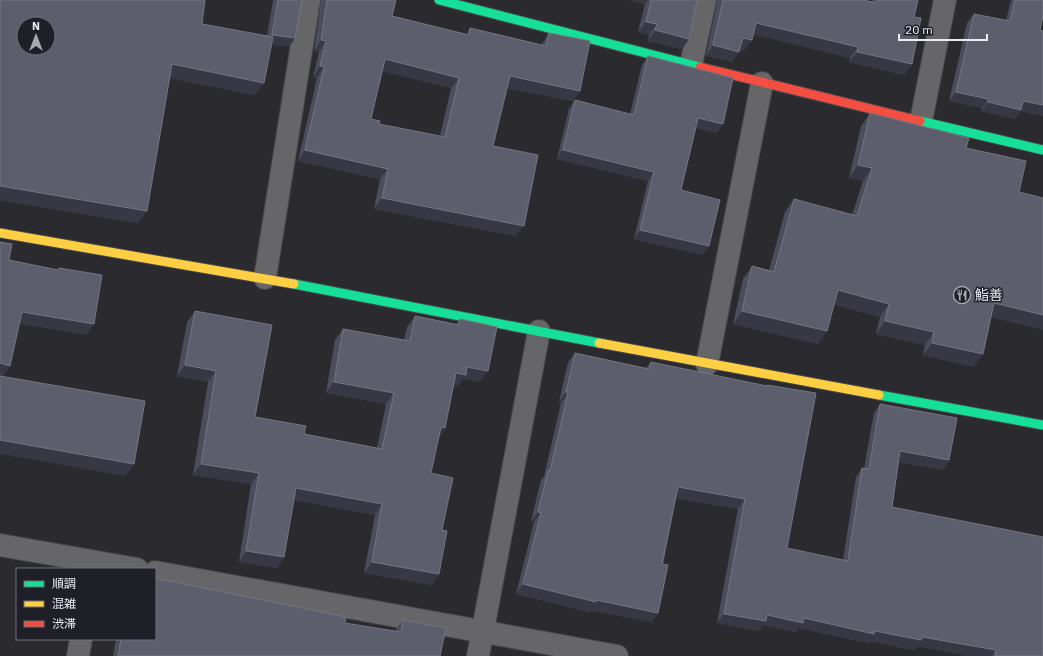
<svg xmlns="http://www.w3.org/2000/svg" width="1043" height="656" font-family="'IBM Plex Sans','Noto Sans JP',sans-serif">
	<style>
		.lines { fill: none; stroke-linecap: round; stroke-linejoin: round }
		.street-casing { stroke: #46474b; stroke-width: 24 }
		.fast-casing { stroke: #46474b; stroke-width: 11 }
		.slow-casing { stroke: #46474b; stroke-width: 11 }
		.jam-casing { stroke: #46474b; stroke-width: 11 }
		.street { stroke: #666669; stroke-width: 22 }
		.fast { stroke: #16e098; stroke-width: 9 }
		.slow { stroke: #ffcf43; stroke-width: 9 }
		.jam { stroke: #f24e42; stroke-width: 9 }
		.wall { fill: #4c4d5c; fill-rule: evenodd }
		.shaded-wall { fill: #373843 }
		.building { fill: #5d5e6c; stroke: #747581; fill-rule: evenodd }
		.labels { text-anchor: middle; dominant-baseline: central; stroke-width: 3; stroke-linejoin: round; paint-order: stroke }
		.poi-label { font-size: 14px; fill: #ecedf2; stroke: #1e1f27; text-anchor: start }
	</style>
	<rect width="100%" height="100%" fill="#2a2a2f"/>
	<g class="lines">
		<g class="street-casing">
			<g id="street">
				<path d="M691,65L705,0"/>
				<path d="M921,121L945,0"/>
				<path d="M265,278L309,0"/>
				<path d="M707,364L762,83"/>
				<path d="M0,545L137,569"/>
				<path d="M155,572L617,656"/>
				<path d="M78,656L81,639"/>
				<path d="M478,656L539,331"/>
			</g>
		</g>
		<g class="fast-casing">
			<g id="fast">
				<path d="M439,0L700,67"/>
				<path d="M920,121L1043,150"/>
				<path d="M294,284L599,343"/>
				<path d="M879,395L1043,425"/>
			</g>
		</g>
		<g class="slow-casing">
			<g id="slow">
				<path d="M0,233L294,284"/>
				<path d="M599,343L879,395"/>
			</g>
		</g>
		<g class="jam-casing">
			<path id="jam" d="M700,67L920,121"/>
		</g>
		<use href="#street" class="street"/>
		<use href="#fast" class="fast"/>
		<use href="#slow" class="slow"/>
		<use href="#jam" class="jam"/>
	</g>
	<g class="wall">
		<path d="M273,0H302L295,38L289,47L271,44L264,83L255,95L169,78L147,211L138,223L0,200L202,24L267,36Z"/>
		<path d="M321,0H396L392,16L466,35L470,28L541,45L549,33L580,91L572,101L507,88L493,146L516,236L374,209L380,179L298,161L317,78L313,77L319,52L314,51ZM382,71L451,88L440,136L379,124L371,119Z"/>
		<path d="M629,0H697L689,39L682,49L648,41L649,35L638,32L645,4Z"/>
		<path d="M717,0H864L872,2V0H918L914,17L912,64L904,75L849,62L850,58L753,34L744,51L740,50L732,62L706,56L717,2Z"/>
		<path d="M1011,0H1043L1040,30L1043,31V116L1021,111L1015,119L981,111L982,108L949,101L967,23L974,14L1006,20Z"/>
		<path d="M648,56L717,133L696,128L681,190L703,255L634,239L648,181L557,159L569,109L575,100L630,114L642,65Z"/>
		<path d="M870,113L966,148L991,318L974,367L923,355L925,345L876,334L880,317L834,304L827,331L818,344L733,324L743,279L752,266L769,270L785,212L794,199L852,215L863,181L849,178L861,126Z"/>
		<path d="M195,311L255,417L304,434L377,448L386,404L326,393L335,340L343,329L404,340L407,327L415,316L456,324L460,319L480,382L463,378L458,386L454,385L445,428L438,439L431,473L442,530L432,585L364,573L375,515L294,500L284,557L277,568L239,562L251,484L193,475L208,382L177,376L187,322Z"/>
		<path d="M575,353L646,368L651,362L766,386L767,385L787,548L843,560L856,477L862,468H864L874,413L880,404L949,460L943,470L899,462L892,507L1043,656H969L917,646L914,650L869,641L868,643L799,628L796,632L763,625L759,631L717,623L738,509L676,498L652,622L590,610L589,612L516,594L534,522L531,521L541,480L544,476L561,403L559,402L568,362Z"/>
		<path d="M403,620L440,656H113L116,639H155L345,623L396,631V629Z"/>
	</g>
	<g class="shaded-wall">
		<path d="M629,0H648L645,4Z"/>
		<path d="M646,22L657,24L649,35L638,32Z"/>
		<path d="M756,23L858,47L850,58L749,33Z"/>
		<path d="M655,30L689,39L682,49L648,41Z"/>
		<path d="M272,35L295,38L289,47L266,44Z"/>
		<path d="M743,38L752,40L744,51L735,48Z"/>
		<path d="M321,40L326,41L319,52L314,51Z"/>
		<path d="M713,45L739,52L732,62L706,56Z"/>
		<path d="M857,52L912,64L904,75L849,62Z"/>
		<path d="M385,59L459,78L451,88L377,70Z"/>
		<path d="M172,64L264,83L255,95L163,77Z"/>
		<path d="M320,66L324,67L317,78L313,77Z"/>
		<path d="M510,76L580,91L572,101L502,87Z"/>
		<path d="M956,92L988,99L982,108L949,101Z"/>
		<path d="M1023,101L1043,105V116L1021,111L1015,119L981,111L988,102Z"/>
		<path d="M698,118L723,124L717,133L692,127Z"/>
		<path d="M305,150L388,169L380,179L298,161Z"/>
		<path d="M563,150L654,172L648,181L557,159Z"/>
		<path d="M858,165L872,168L863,181L849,178Z"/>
		<path d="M0,186L147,211L138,223L0,200Z"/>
		<path d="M382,198L524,226L516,236L374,209Z"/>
		<path d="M640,230L709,246L703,255L634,239Z"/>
		<path d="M838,290L889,304L880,317L829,303Z"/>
		<path d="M994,303L1043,315V330L985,316Z"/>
		<path d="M742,311L827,331L818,344L733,324Z"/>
		<path d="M22,312L94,324L86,335L14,323Z"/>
		<path d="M885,321L934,332L925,345L876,334Z"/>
		<path d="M932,343L983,354L974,367L923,355Z"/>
		<path d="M0,363L10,366L3,377L0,376Z"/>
		<path d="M185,365L216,371L208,382L177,376Z"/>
		<path d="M467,367L488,371L480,382L463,378L458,386L449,384L456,373Z"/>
		<path d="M334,382L394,393L386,404L326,393Z"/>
		<path d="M566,392L568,393L561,403L559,402Z"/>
		<path d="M441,427L445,428L438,439Z"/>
		<path d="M0,440L134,464L125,476L0,454Z"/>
		<path d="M900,451L949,460L943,470L894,461Z"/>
		<path d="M201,464L259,473L251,484L193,475Z"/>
		<path d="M678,487L745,499L738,509L671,497Z"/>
		<path d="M296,488L382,504L375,515L288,499Z"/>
		<path d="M538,512L541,513L534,522L531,521Z"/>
		<path d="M246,551L284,557L277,568L239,562Z"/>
		<path d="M372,562L439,574L432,585L364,573Z"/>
		<path d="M523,584L596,600L658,613L652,622L590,610L589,612L516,594Z"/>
		<path d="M724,614L767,615L804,618L875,631L922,637L996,650L992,656H969L917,646L914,650L869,641L868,643L799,628L796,632L763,625L759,631L717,623Z"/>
	</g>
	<g class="building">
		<path d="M0,0H205L202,24L273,37L264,83L172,64L147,211L0,186ZM24,24H48V48H24Z"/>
		<path d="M278,0H302L295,38L272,35Z"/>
		<path d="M327,0H396L392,16L469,35L470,28L546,46L549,33L590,41L580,91L510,76L493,146L538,155L524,226L382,198L388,169L305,150L324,67L320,66L326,41L321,40ZM385,59L459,78L445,137L379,124L380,121L371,119Z"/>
		<path d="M651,0H697L689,39L655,30L657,24L646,22Z"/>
		<path d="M723,0H864L876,3L877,0H918L914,17L921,18L912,64L857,52L858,47L756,23L752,40L743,38L739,52L713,45Z"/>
		<path d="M1015,0H1043V16L1040,30L1043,31V105L1023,101L1021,110L988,102V99L956,92L974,14L1010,21Z"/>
		<path d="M648,56L733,78L723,124L698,118L681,190L720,200L709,246L640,230L654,172L563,150L575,100L634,115Z"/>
		<path d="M870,113L969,138L966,148L1026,161L1019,192L1043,198V315L994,303L983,354L932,343L934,332L885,321L889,304L838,290L827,331L742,311L752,266L774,272L794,199L857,216L872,168L858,165Z"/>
		<path d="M0,242L12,244L9,260L58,270L59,268L102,275L94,324L22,312L10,366L0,363Z"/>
		<path d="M195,311L272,325L255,417L306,426L304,434L382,449L394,393L334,382L343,329L410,341L415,316L459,325L460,319L497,327L488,371L467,367L466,375L456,373L445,428L441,427L431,473L453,478L442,530L447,531L439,574L372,562L382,504L296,488L284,557L246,551L259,473L201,464L216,371L185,365Z"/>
		<path d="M575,353L649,369L651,362L767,386V385L816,393L787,548L848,561L862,468L869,469L880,404L957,418L949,460L900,451L892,507L1043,537V656H995L996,650L922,637L921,640L875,631L874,634L804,618L803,623L767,615L766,621L724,614L745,499L678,487L662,564L668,565L658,613L596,600V602L523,584L541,513L538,512L548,471H550L568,393L566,392Z"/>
		<path d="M0,376L145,401L134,464L0,440Z"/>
		<path d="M155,578L346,617L345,623L401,632L403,620L446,628L440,656H118L121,639H155Z"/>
	</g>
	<defs>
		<g id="restaurant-ring" transform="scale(0.9)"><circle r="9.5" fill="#1e1f27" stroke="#a8a9ae" stroke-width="1.5"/><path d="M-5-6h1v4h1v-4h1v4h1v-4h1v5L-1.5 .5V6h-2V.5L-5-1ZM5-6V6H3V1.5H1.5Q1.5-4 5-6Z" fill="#a8a9ae"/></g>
	</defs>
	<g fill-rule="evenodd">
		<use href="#restaurant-ring" x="962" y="295"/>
	</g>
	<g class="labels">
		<g class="poi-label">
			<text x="975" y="295">鮨善</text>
		</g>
	</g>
	<rect x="16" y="568" width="140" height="72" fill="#1e1f27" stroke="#707178"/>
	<rect x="24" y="581" width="20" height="6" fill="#16e098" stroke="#707178"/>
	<text x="52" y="588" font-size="12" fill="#ecedf2">順調</text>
	<rect x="24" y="601" width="20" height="6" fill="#ffcf43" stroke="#707178"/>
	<text x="52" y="608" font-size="12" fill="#ecedf2">混雑</text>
	<rect x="24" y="621" width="20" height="6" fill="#f24e42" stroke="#707178"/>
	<text x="52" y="628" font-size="12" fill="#ecedf2">渋滞</text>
	<g transform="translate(36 36)"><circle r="19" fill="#1e1f27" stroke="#707178"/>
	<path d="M0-3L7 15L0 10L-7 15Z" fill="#a8a9ae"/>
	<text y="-6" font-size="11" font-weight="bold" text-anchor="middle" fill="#ecedf2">N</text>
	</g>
	<path d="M899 34v6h88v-6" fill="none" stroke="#ecedf2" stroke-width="2"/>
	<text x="905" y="34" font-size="12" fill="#ecedf2" stroke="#1e1f27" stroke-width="3" paint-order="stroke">20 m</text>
</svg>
